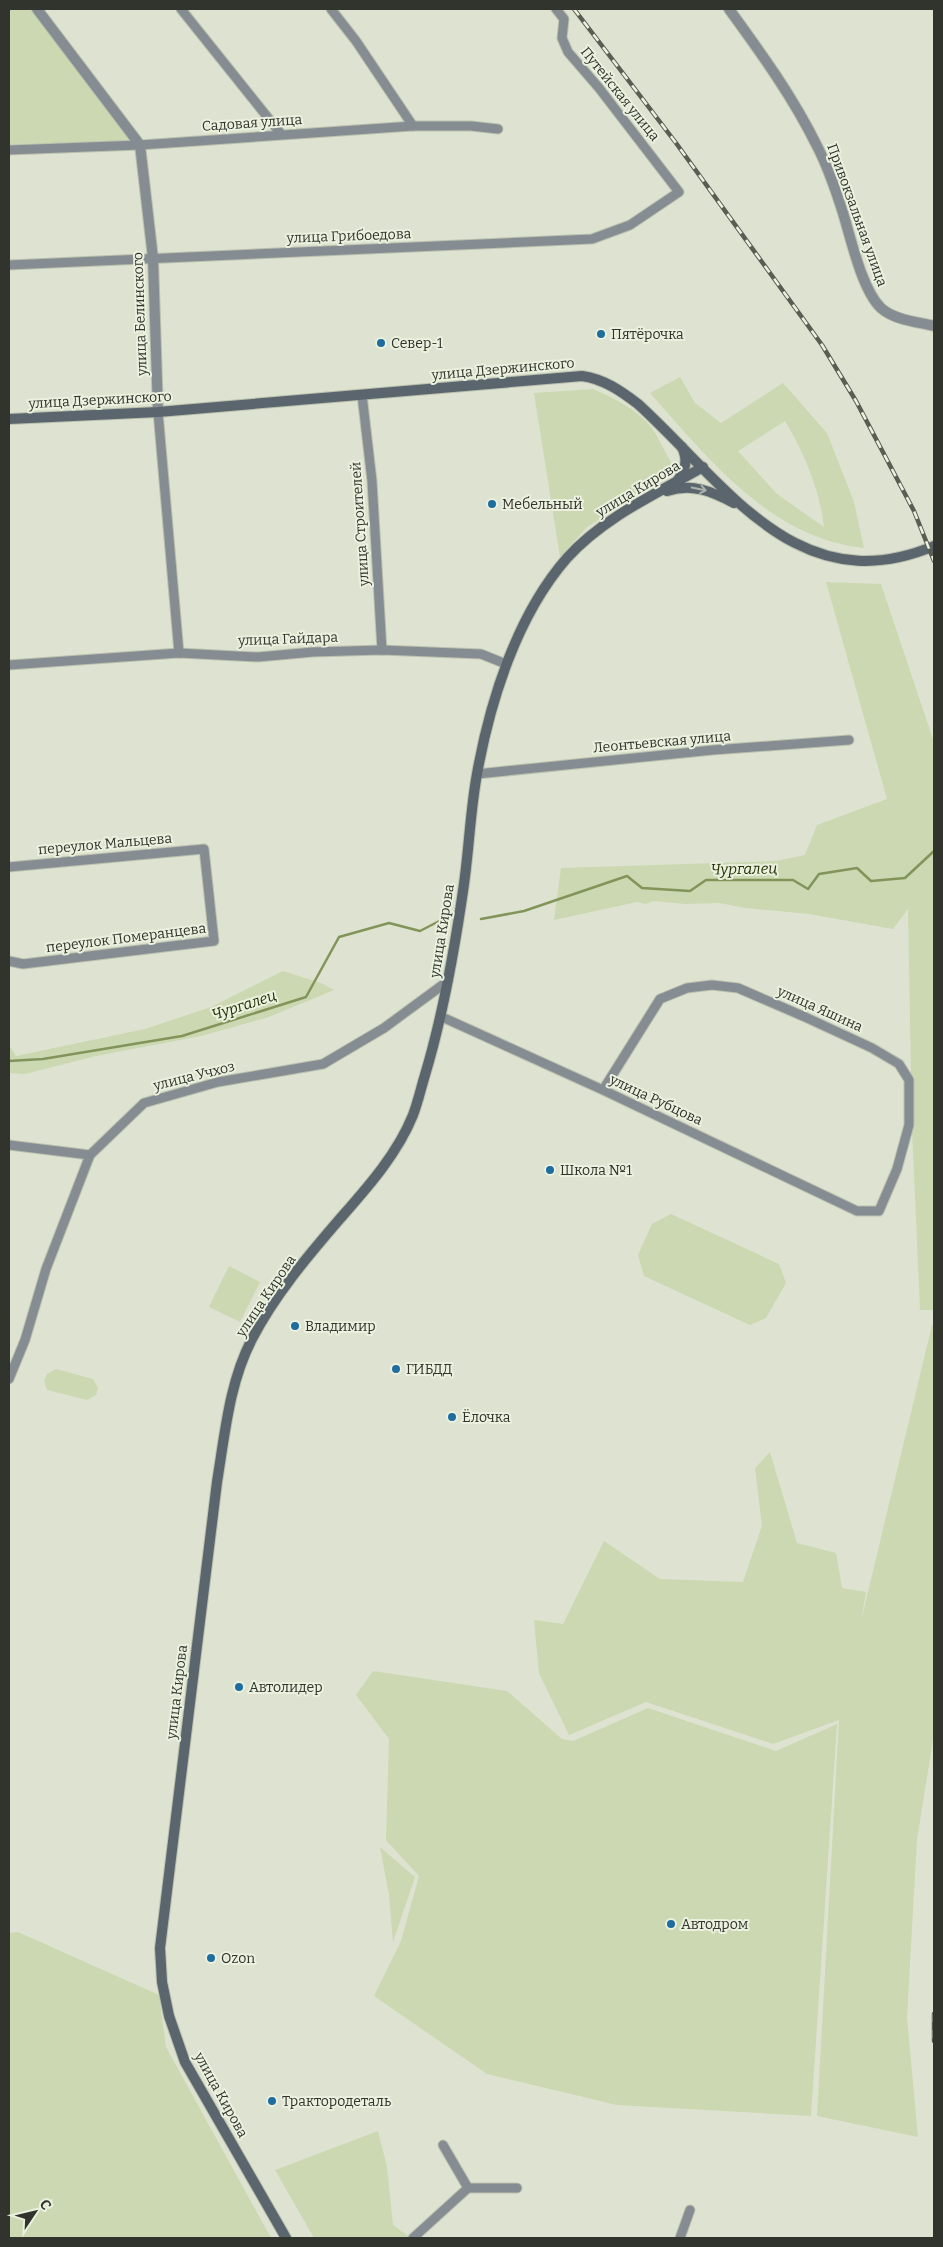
<svg xmlns="http://www.w3.org/2000/svg" width="943" height="2247" font-family="Bitter,serif">
	<style>
		.green { fill: #cbd8b2; fill-rule: evenodd }
		.lines { fill: none; stroke-linecap: round; stroke-linejoin: round }
		.stream { stroke: #83945a; stroke-width: 2.5 }
		.minor-casing { stroke: #bbc0af; stroke-width: 11 }
		.tertiary-casing { stroke: #bbc0af; stroke-width: 12 }
		.secondary-casing { stroke: #bbc0af; stroke-width: 12 }
		.minor { stroke: #868d92; stroke-width: 9 }
		.tertiary { stroke: #868d92; stroke-width: 10 }
		.secondary { stroke: #5b656d; stroke-width: 10 }
		.rail-casing { stroke: #5a5d53; stroke-width: 4.5 }
		.rail { stroke: #eaf1de; stroke-width: 2.5; stroke-dasharray: 8; stroke-linecap: butt }
		.oneway { stroke: #aab2ab }
		.poi-dot { fill: #1f6d9f; stroke: #eaf1de; stroke-width: 2 }
		.labels { text-anchor: middle; dominant-baseline: central; stroke-width: 4; stroke-linejoin: round; paint-order: stroke }
		.street-label { font-size: 14px; fill: #31342d; stroke: #eaf1de }
		.poi-label { font-size: 14px; fill: #31342d; stroke: #eaf1de; text-anchor: start }
		.water-label { font-size: 15px; font-style: italic; fill: #253002; stroke: #eaf1de }
	</style>
	<rect width="100%" height="100%" fill="#dde3d0"/>
	<g class="green">
		<path d="M9,9H31L134,142L9,144Z"/>
		<path d="M680,377L695,403L721,423L783,383L827,433L854,502L864,548C770,538 709,459 650,393ZM785,421C804,452 820,491 824,527L777,494L738,451Z"/>
		<path d="M593,389C614,398 636,409 651,427C659,438 665,452 672,464L654,485L587,527L560,557L534,393Z"/>
		<path d="M826,582L881,584L934,742V1310H920L912,1129L908,909L893,929L809,914L745,908L720,903L685,904L653,901L646,904L637,902L554,920L561,868L776,861L805,855L817,825L887,799Z"/>
		<path d="M283,971L321,983L334,990L269,1017L201,1036L96,1056L25,1074L9,1073V1045L16,1056L145,1029L211,1007Z"/>
		<path d="M671,1214L779,1264L786,1283L766,1318L750,1325L644,1276L638,1255L652,1224Z"/>
		<path d="M229,1266L260,1282L240,1322L209,1307Z"/>
		<path d="M932,1325L934,1326V1733L917,1840L907,2017L918,2137L817,2116L839,1720L773,1744L646,1702L569,1735L539,1673L534,1620L563,1624L604,1541L660,1579L743,1582L762,1526L755,1468L770,1452L797,1543L836,1553L842,1588L866,1592L861,1621Z"/>
		<path d="M56,1369L93,1379L98,1388L96,1395L87,1400L47,1390L44,1381L47,1374Z"/>
		<path d="M373,1671L507,1691L562,1739L573,1741L648,1708L776,1751L837,1724L811,2116L617,2105L487,2074L374,1996L401,1941L419,1876L386,1840L389,1739L356,1695Z"/>
		<path d="M380,1847L415,1877L393,1942L389,1895Z"/>
		<path d="M18,1932L159,1995L166,2047L271,2238H9V1933Z"/>
		<path d="M378,2131L387,2167L393,2225L411,2238H314L275,2170Z"/>
	</g>
	<g class="lines">
		<g class="stream">
			<path d="M481,919L524,911L627,876L642,888L690,891L706,880H793L808,889L819,874L857,868L871,881L905,878L934,851"/>
			<path d="M9,1061L43,1059L182,1036L306,997L339,937L389,923L420,931L447,917"/>
		</g>
		<g class="minor-casing">
			<g id="minor">
				<path d="M181,9L281,134"/>
				<path d="M331,9L356,41L413,126"/>
				<path d="M9,150L140,145L413,126H471L498,129"/>
				<path d="M9,265L592,239L630,225L679,192L599,88L568,52L562,38L564,19L556,9"/>
				<path d="M362,395L372,481L382,650"/>
				<path d="M158,412L179,653"/>
				<path d="M9,665L179,653L258,657L313,652L382,650L481,654L506,664"/>
				<path d="M477,774L713,750L849,740"/>
				<path d="M9,867L204,849L214,941L23,964L9,961"/>
				<path d="M442,1017L603,1090L857,1211H879L897,1169L909,1125V1080L899,1064L872,1048L805,1017L738,988L712,985L687,988L660,999L603,1090"/>
				<path d="M9,1145L90,1155"/>
				<path d="M9,1379L25,1340L46,1269L90,1155L144,1103L218,1082L323,1064L384,1028L448,981"/>
				<path d="M468,2188H517"/>
				<path d="M413,2238L468,2188L443,2145"/>
				<path d="M680,2238L690,2210"/>
			</g>
		</g>
		<g class="tertiary-casing">
			<g id="tertiary">
				<path d="M37,9L140,145L153,258L158,412"/>
				<path d="M729,9C761,53 793,97 817,146C828,167 836,191 843,213C851,239 862,290 881,308C894,320 918,322 934,326"/>
			</g>
		</g>
		<g class="secondary-casing">
			<g id="secondary">
				<path d="M9,419L158,412L582,376C604,379 621,391 638,404C726,484 798,603 934,546"/>
				<path d="M678,480C686,469 688,460 682,447"/>
				<path d="M667,491C692,483 711,491 734,503"/>
				<path d="M286,2238L185,2062L169,2016L162,1982L160,1948L217,1482C225,1434 229,1383 252,1339C274,1296 307,1257 338,1221C366,1189 397,1155 413,1115C418,1102 421,1088 425,1075C443,1015 454,953 463,891C469,852 470,812 477,774C490,701 517,615 567,558C604,517 656,494 703,467"/>
			</g>
		</g>
		<use href="#minor" class="minor"/>
		<use href="#tertiary" class="tertiary"/>
		<use href="#secondary" class="secondary"/>
		<g class="rail-casing">
			<g id="rail">
				<path d="M574,9L676,143L822,345L856,401L914,511L934,561"/>
				<path d="M934,2014V2041"/>
			</g>
		</g>
		<use href="#rail" class="rail"/>
	</g>
	<defs><path id="oneway-shaft" d="M-6 0H5M1.5-3L5.5 0L1.5 3" fill="none" stroke-width="1.6" stroke-linecap="round" stroke-linejoin="round" transform="scale(1.25)"/></defs>
	<use class="oneway" href="#oneway-shaft" transform="translate(699 489) rotate(11)"/>
	<g class="poi-dot">
		<circle cx="601" cy="334" r="5"/>
		<circle cx="381" cy="343" r="5"/>
		<circle cx="492" cy="504" r="5"/>
		<circle cx="550" cy="1170" r="5"/>
		<circle cx="295" cy="1326" r="5"/>
		<circle cx="396" cy="1369" r="5"/>
		<circle cx="452" cy="1417" r="5"/>
		<circle cx="239" cy="1687" r="5"/>
		<circle cx="671" cy="1924" r="5"/>
		<circle cx="211" cy="1958" r="5"/>
		<circle cx="272" cy="2101" r="5"/>
	</g>
	<g class="labels">
		<g class="street-label">
			<text transform="translate(620 94) rotate(51)">Путейская улица</text>
			<text transform="translate(252 123) rotate(-4)">Садовая улица</text>
			<text transform="translate(857 215) rotate(70)">Привокзальная улица</text>
			<text transform="translate(349 236) rotate(-2)">улица Грибоедова</text>
			<text transform="translate(140 314) rotate(-92)">улица Белинского</text>
			<text transform="translate(503 369) rotate(-5)">улица Дзержинского</text>
			<text transform="translate(100 400) rotate(-3)">улица Дзержинского</text>
			<text transform="translate(638 489) rotate(-31)">улица Кирова</text>
			<text transform="translate(360 524) rotate(-94)">улица Строителей</text>
			<text transform="translate(288 639) rotate(-2)">улица Гайдара</text>
			<text transform="translate(662 742) rotate(-5)">Леонтьевская улица</text>
			<text transform="translate(105 844) rotate(-5)">переулок Мальцева</text>
			<text transform="translate(442 931) rotate(-81)">улица Кирова</text>
			<text transform="translate(126 938) rotate(-7)">переулок Померанцева</text>
			<text transform="translate(820 1009) rotate(24)">улица Яшина</text>
			<text transform="translate(194 1076) rotate(-14)">улица Учхоз</text>
			<text transform="translate(656 1100) rotate(25)">улица Рубцова</text>
			<text transform="translate(266 1296) rotate(-56)">улица Кирова</text>
			<text transform="translate(177 1692) rotate(-83)">улица Кирова</text>
			<text transform="translate(221 2095) rotate(61)">улица Кирова</text>
		</g>
		<g class="poi-label">
			<text x="611" y="334">Пятёрочка</text>
			<text x="391" y="343">Север-1</text>
			<text x="502" y="504">Мебельный</text>
			<text x="560" y="1170">Школа №1</text>
			<text x="305" y="1326">Владимир</text>
			<text x="406" y="1369">ГИБДД</text>
			<text x="462" y="1417">Ёлочка</text>
			<text x="249" y="1687">Автолидер</text>
			<text x="681" y="1924">Автодром</text>
			<text x="221" y="1958">Ozon</text>
			<text x="282" y="2101">Трактородеталь</text>
		</g>
		<g class="water-label">
			<text transform="translate(744 869) rotate(-1)">Чургалец</text>
			<text transform="translate(244 1005) rotate(-18)">Чургалец</text>
		</g>
	</g>
	<rect width="943" height="2247" fill="none" stroke="#31342d" stroke-width="20"/>
	<g transform="translate(35 2212) rotate(55)" stroke="#eaf1de" stroke-width="4" paint-order="stroke">
	<path d="M0-4L9 19L0 12L-9 19Z" fill="#31342d"/>
	<text y="-8" font-size="14" font-weight="bold" text-anchor="middle" fill="#31342d">С</text>
	</g>
</svg>
